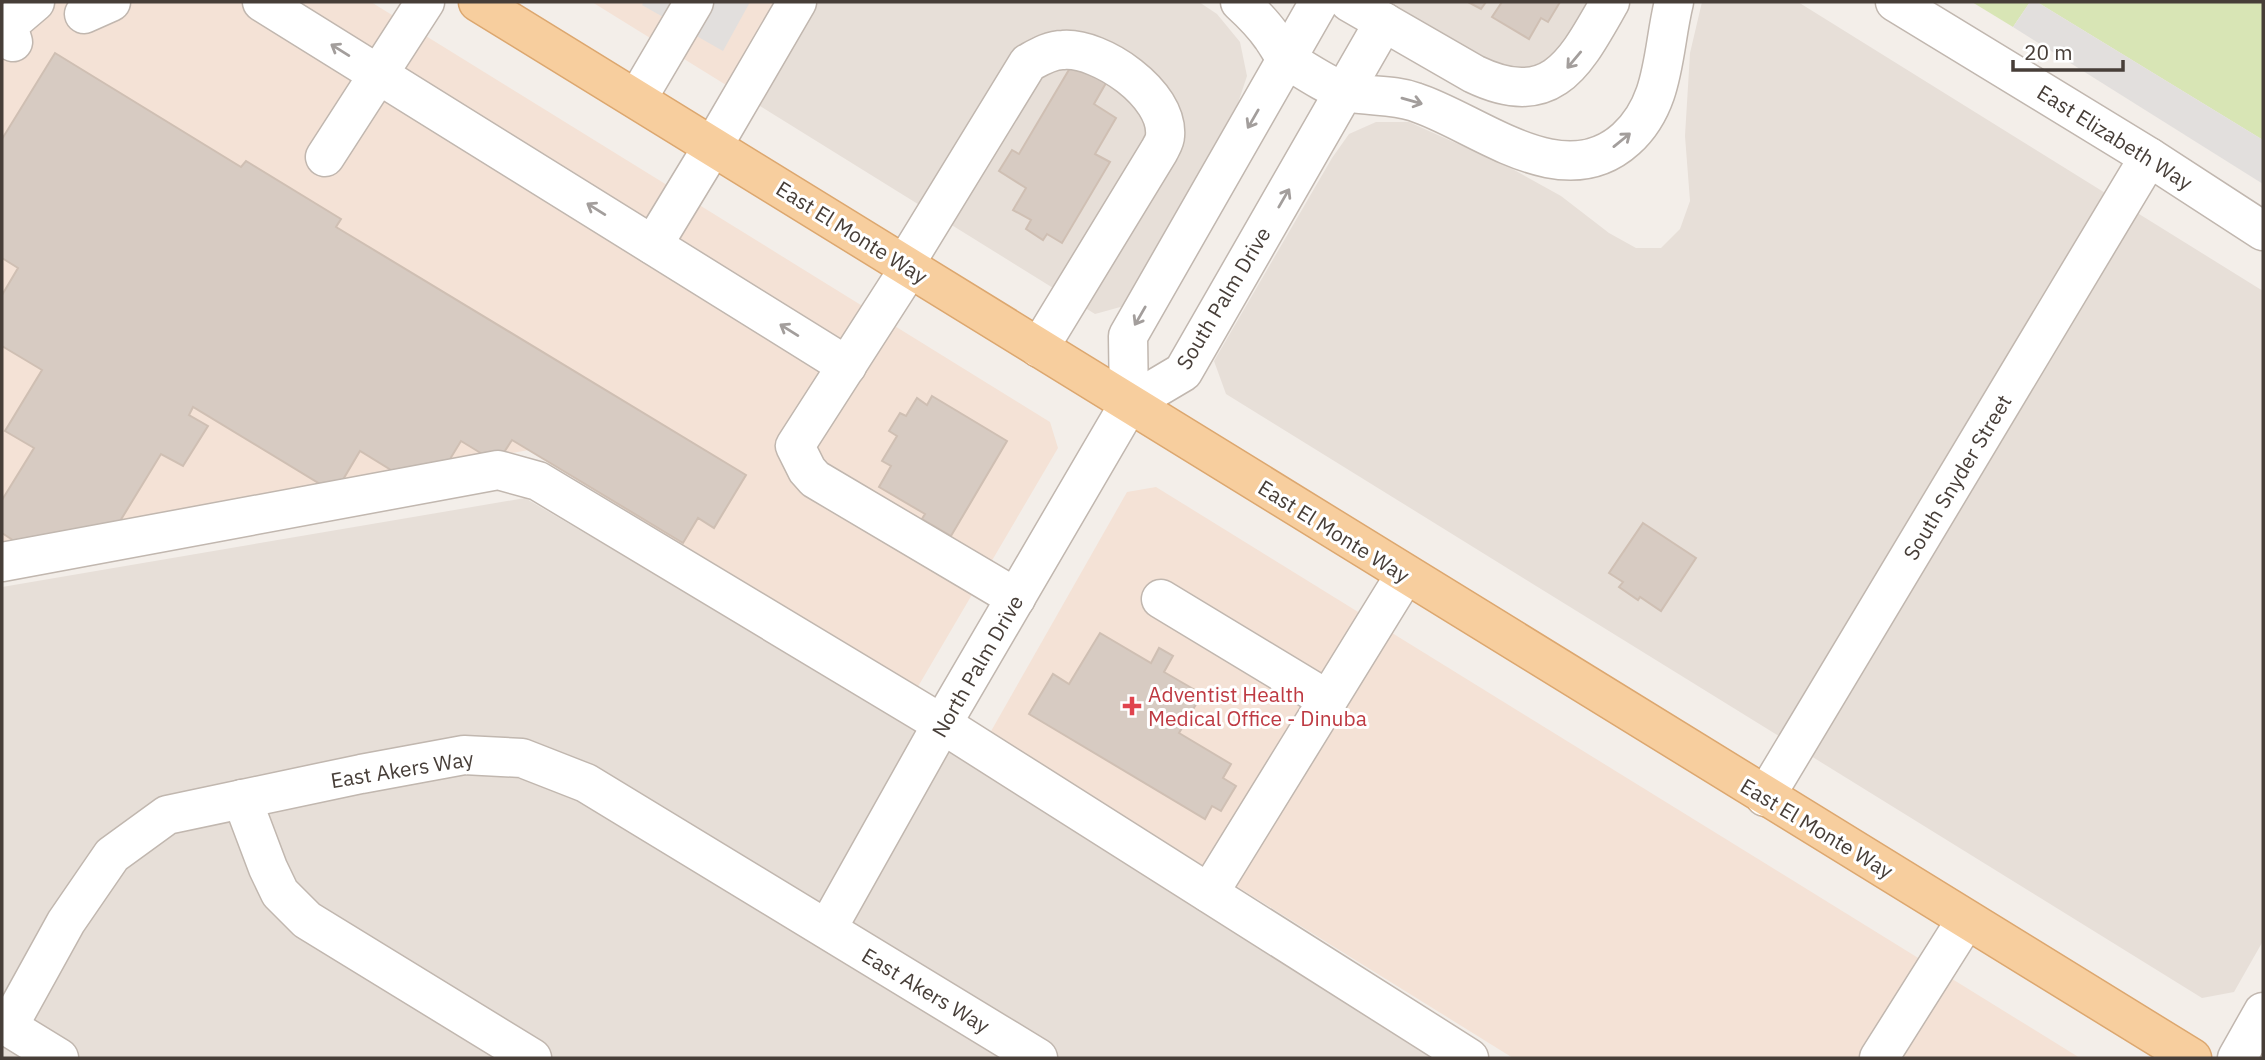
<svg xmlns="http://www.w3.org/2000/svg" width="2265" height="1060" font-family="'IBM Plex Sans',sans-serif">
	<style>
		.residential { fill: #e7dfd8 }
		.commercial { fill: #f4e2d6 }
		.green { fill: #d8e5b5 }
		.parking { fill: #e2dfdd }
		.building { fill: #d7cbc2; stroke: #cfbfb3; stroke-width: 2 }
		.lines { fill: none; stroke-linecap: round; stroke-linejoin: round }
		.minor-casing { stroke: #c1b7af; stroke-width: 41 }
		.major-casing { stroke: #dca76f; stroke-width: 41 }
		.minor { stroke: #fff; stroke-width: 38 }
		.major { stroke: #f7ce9e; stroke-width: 38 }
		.oneway { stroke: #a39e9c }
		.health-dot { fill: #e0444e; stroke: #fff; stroke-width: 2.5 }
		.labels { text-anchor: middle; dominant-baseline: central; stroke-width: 6; stroke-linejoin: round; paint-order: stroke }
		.street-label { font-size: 21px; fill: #473e38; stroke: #fff }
		.health-label { font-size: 21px; fill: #be3a42; stroke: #fff; text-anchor: start }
	</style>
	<rect width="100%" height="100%" fill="#f3eee9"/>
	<g class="residential">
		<path d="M818,2H1199L1217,14L1240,42L1247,76L1238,103L1124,306L1095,314L760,106Z"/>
		<path d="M1372,2H1596L1562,58L1515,75Z"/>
		<path d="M1702,2H1798L2263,291V941L2234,992L2202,998L1226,394L1214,361L1332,158L1349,134L1376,122H1409L1507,166L1561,196L1609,233L1636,248H1661L1680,229L1690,201L1685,136L1690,53Z"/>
		<path d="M525,498L897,716L1445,1058H2V587Z"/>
	</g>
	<g class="commercial">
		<path d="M2,2H371L1050,422L1058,448L916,690L529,450L2,546Z"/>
		<path d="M592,2H818L760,106Z"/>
		<path d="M1156,487L2080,1058H1513L990,733L1127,492Z"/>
	</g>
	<g class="green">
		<path d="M1972,2H2030L2013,27Z"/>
		<path d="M2037,2H2263V140Z"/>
	</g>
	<g class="parking">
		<path d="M644,2H750L723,51L642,5Z"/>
		<path d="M2030,2H2037L2263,140V184L2013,27Z"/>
	</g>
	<g class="building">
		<path d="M1468,2H1486L1481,9Z"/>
		<path d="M1502,2H1560L1548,22L1541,18L1529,39L1492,17Z"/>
		<path d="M55,53L241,167L246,161L341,219L336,227L746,475L714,528L698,518L683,543L512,440L497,463L461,441L442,472L404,478L360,451L335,493L193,407L189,415L208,426L183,466L161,454L114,531L25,548L2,533V500L34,448L5,431L42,370L2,346V295L18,268L2,258V139Z"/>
		<path d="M1073,63L1106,83L1094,104L1116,118L1095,154L1110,162L1062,243L1047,234L1043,240L1026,229L1031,220L1013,210L1026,188L999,171L1012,150L1019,154Z"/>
		<path d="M932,396L1007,441L951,536L922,519L925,514L879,487L891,466L882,461L897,436L889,431L900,413L906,416L917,398L927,405Z"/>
		<path d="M1643,523L1696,558L1661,611L1640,597L1638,600L1619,587L1623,582L1609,573Z"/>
		<path d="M1100,633L1151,663L1159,648L1173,656L1164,672L1202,694L1179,733L1231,764L1223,778L1236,786L1221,811L1212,806L1205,819L1029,714L1053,674L1069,684Z"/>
	</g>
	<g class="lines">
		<g class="minor-casing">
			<g id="minor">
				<path d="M262,2L847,366"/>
				<path d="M1240,2C1252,13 1263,24 1272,37C1278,45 1283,57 1291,62C1304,70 1333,89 1347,92C1369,97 1393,94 1415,102C1477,122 1562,197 1626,139C1666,103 1662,50 1674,2"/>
				<path d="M1349,2L1474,74C1553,112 1576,61 1610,2"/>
				<path d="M1895,2L2149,157L2263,231"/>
				<path d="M84,14L111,2"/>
				<path d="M13,42L8,25L35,2"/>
				<path d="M637,99L694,2"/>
				<path d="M325,157L425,2"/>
				<path d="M653,245L713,146L797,2"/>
				<path d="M905,264L1028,63C1039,57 1050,50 1063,50C1100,47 1169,94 1165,136C1165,141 1161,147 1159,151L1039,348"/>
				<path d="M910,267L795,446L807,470L815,479L1016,598"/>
				<path d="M1129,404L1128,336L1319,2"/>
				<path d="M2,562L498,470L538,481L942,724L1469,1058"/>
				<path d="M1161,599L1328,700"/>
				<path d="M1765,797L2149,157"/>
				<path d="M242,799L268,868L280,893L307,920L532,1058"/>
				<path d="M1209,893L1405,575"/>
				<path d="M827,929L942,724L1129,404L1183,372L1384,22"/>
				<path d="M2,1023L59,1058"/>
				<path d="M8,1027L66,922L112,855L167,815L361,774L464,755L522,758L586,783L1038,1058"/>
				<path d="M1879,1058L1966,920"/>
				<path d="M2237,1058L2263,1012"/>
			</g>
		</g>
		<g class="major-casing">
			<path id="major" d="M478,2L2192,1058"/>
		</g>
		<use href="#minor" class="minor"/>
		<use href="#major" class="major"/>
	</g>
	<defs><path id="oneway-shaft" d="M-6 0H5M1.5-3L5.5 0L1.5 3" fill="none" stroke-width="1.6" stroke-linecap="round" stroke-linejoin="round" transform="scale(1.75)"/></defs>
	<g class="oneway">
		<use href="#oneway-shaft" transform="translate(340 50) rotate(-148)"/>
		<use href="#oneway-shaft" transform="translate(1574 60) rotate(130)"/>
		<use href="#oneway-shaft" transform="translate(1412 101) rotate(16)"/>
		<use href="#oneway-shaft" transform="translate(1253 119) rotate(120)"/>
		<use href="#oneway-shaft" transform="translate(1622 140) rotate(-39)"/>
		<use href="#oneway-shaft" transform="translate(1284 198) rotate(-60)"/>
		<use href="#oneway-shaft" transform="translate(596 209) rotate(-148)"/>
		<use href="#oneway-shaft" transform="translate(1140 316) rotate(120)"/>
		<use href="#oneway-shaft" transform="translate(789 330) rotate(-148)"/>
	</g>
	<path class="health-dot" d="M1128.5 695.5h7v7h7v7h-7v7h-7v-7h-7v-7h7z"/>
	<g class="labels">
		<g class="street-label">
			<text transform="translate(2115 137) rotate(32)">East Elizabeth Way</text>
			<text transform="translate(852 232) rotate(32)">East El Monte Way</text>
			<text transform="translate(1223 298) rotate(-59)">South Palm Drive</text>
			<text transform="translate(1957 477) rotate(-59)">South Snyder Street</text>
			<text transform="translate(1334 531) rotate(32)">East El Monte Way</text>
			<text transform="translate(977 666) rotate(-60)">North Palm Drive</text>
			<text transform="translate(402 769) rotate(-9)">East Akers Way</text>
			<text transform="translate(1817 828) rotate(31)">East El Monte Way</text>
			<text transform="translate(926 990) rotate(31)">East Akers Way</text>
		</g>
		<g class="health-label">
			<text x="1148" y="694">Adventist Health<tspan x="1148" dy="24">Medical Office - Dinuba</tspan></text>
		</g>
	</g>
	<rect width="2265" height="1060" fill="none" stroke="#473e38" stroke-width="7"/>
	<path d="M2013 60v10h110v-10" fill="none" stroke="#473e38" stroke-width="3.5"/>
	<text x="2024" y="60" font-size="21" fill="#473e38" stroke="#ffffff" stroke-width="5" paint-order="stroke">20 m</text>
</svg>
